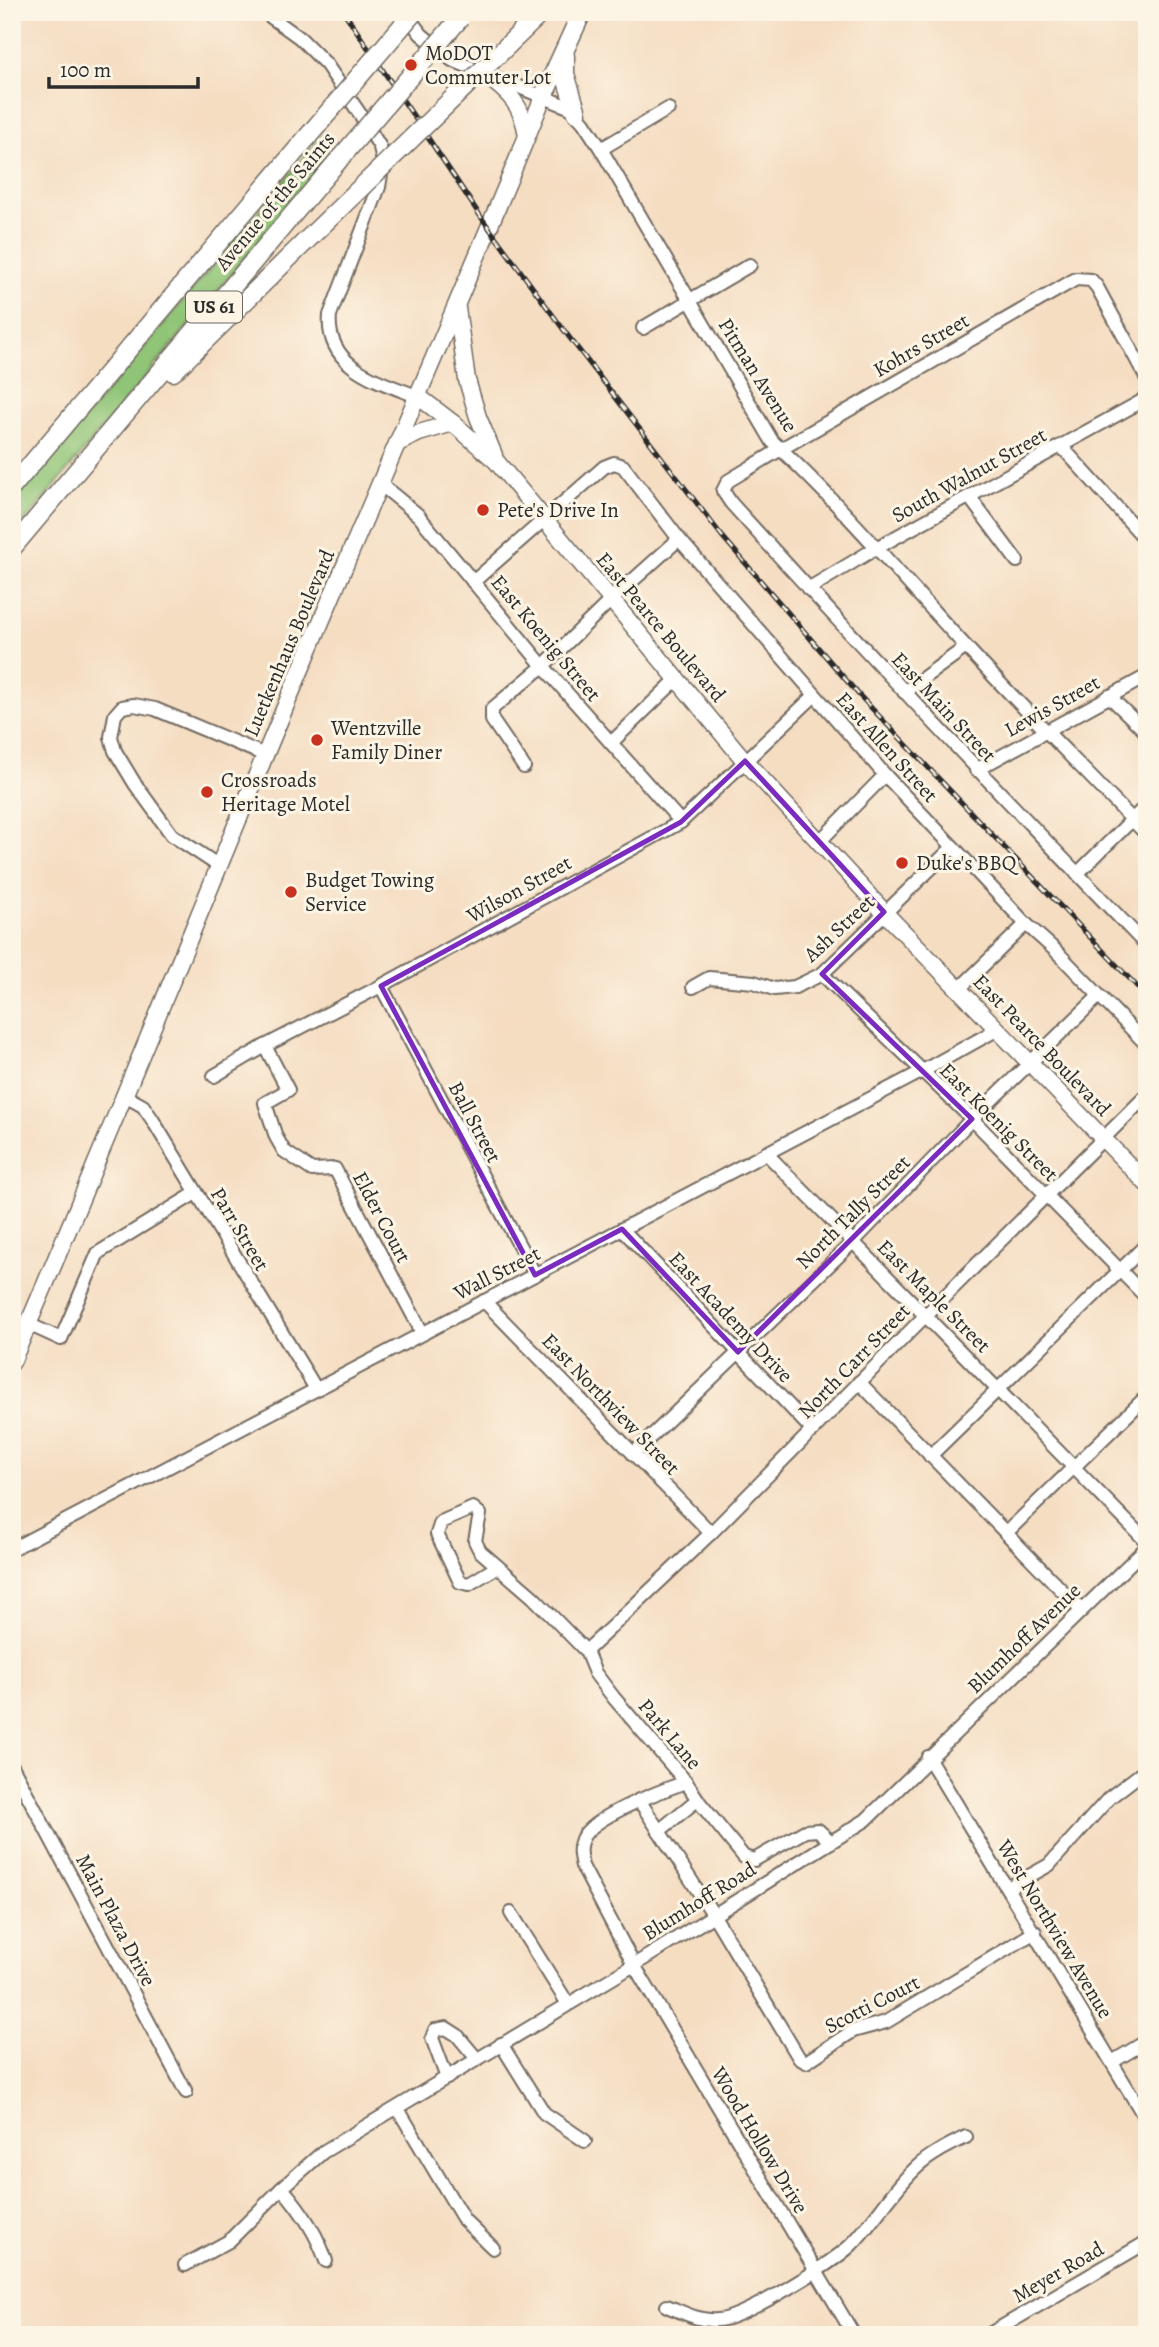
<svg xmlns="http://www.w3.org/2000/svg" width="1159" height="2347" font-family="Alegreya,serif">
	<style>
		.green { fill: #90c577; stroke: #5e7851; stroke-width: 2 }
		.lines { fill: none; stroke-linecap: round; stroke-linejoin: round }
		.minor-casing { stroke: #726960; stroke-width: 16 }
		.major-casing { stroke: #726960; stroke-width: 19 }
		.highway-casing { stroke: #726960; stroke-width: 21 }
		.minor { stroke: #fff; stroke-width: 12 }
		.major { stroke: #fff; stroke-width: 16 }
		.highway { stroke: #fff; stroke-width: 18 }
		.rail-casing { stroke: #2b2b2b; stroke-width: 5 }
		.rail { stroke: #fcf5e5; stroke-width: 2.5; stroke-dasharray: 8; stroke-linecap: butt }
		.highway-bridge-casing { stroke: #726960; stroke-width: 21; stroke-linecap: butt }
		.highway-bridge { stroke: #fff; stroke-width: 18 }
		.marked { fill: none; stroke: #7b2cbf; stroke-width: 5; stroke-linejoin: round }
		.poi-dot { fill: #c8321e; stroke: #fcf5e5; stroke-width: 2.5 }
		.labels { text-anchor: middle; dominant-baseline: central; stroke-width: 6; stroke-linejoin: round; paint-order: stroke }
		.shield { fill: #fcf5e5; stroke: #6a6863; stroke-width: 2 }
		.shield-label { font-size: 19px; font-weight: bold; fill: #2b2b2b }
		.poi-label { font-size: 21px; fill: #2b2b2b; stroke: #fcf5e5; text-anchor: start }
		.street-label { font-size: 21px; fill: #2b2b2b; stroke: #fcf5e5 }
	</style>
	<rect width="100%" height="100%" fill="#fcf5e5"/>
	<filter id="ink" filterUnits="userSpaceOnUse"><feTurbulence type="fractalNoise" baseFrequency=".0143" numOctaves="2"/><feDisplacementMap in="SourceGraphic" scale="14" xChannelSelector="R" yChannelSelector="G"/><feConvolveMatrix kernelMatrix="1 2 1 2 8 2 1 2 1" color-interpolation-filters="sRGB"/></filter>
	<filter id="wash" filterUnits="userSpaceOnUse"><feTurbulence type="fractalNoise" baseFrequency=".00686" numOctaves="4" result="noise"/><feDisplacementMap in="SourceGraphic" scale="28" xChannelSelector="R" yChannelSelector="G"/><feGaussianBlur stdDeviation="1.57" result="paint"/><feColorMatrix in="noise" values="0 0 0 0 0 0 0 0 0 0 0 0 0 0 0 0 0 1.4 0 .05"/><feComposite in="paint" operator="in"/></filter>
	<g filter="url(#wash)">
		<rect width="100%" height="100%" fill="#f5ddc2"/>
		<path class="green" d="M325,132L329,157L12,537V504Z"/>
	</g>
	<g filter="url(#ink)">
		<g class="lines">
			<g class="minor-casing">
				<g id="minor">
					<path d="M264,12L300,38L326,64L360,114L380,147L383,162L379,187L330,315C325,368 379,381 419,397"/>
					<path d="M404,12L421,34L452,60L571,108L584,123L601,149L772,441C843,506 904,580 969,650C1027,713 1088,773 1147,835"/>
					<path d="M601,149L668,109"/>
					<path d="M643,328L750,265"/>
					<path d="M1147,379L1097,287L1091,280L1076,279L781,449L728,481L723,491L731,503C867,654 1006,800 1147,946"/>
					<path d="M1062,447L1147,541"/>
					<path d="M379,483L418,515L543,666L681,822"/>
					<path d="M970,498L1017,561"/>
					<path d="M473,582L604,467L614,463L623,466L679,539L885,775L1026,924L1055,950L1147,1045"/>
					<path d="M808,589L878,547L1142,401L1147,394"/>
					<path d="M904,692L966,647"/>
					<path d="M1109,696L1147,733"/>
					<path d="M611,743L676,680"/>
					<path d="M524,767L492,720V709L543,666L611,600L679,539"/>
					<path d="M976,770L1147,676"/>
					<path d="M819,842L885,775"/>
					<path d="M219,866L172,835L135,784L115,751L111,737L115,715L122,707L134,705L155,709L265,755"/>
					<path d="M1077,874L1147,805"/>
					<path d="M822,974L972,1119L1147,1298"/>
					<path d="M381,986L535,1275"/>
					<path d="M693,987L709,978L754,982L774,989L795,987L822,974L953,847"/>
					<path d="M959,989L1026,924"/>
					<path d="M265,1046L288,1090L265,1103L276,1137L284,1151L312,1170L335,1169L423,1334"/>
					<path d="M214,1076L265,1046L381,986L681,822L814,696"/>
					<path d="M125,1096L143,1106L152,1119L316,1389"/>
					<path d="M766,1153L1147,1542"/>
					<path d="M622,1229L813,1431"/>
					<path d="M484,1301L711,1533"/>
					<path d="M28,1324L61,1339L98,1253L196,1193"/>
					<path d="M859,1382L1081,1610"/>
					<path d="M633,1454L853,1242L972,1119L1099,996"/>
					<path d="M930,1456L1147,1244"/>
					<path d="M1006,1533L1147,1396"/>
					<path d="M12,1549L921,1072L998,1029"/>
					<path d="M497,1567L469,1584L460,1582L437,1534L441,1522L473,1508L480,1514L475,1541L480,1551L533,1597L586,1651L595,1673L614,1698L686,1782L700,1803L744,1857L754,1860L805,1831L818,1830L831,1842"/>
					<path d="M586,1651L711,1533L926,1315L1147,1095"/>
					<path d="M928,1757L1147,2121"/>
					<path d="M12,1766L186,2092"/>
					<path d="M686,1782C663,1790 591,1817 582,1839C578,1848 580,1857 582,1866L634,1965L854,2335"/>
					<path d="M639,1800L713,1914L799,2058L806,2062L853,2031L886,2022L1035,1932"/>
					<path d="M659,1831L697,1800"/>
					<path d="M1008,1888L1049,1865L1109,1798L1147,1769"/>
					<path d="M511,1913L568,2004"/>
					<path d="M501,2044L544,2113L585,2141"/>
					<path d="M1112,2062L1147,2041"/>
					<path d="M447,2078L432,2038L435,2030L446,2028L457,2035L477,2059"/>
					<path d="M398,2109L464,2220L493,2248"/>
					<path d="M282,2188C301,2210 317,2233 326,2261"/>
					<path d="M185,2265L229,2241L282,2188L323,2152L634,1965L866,1820L1147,1547"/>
					<path d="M667,2306C682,2312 700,2322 718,2320C742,2319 833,2263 851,2245C875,2221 892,2190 917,2167C931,2154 948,2146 966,2137"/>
					<path d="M988,2335L1147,2242"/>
				</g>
			</g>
			<g class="major-casing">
				<g id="major">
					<path d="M485,75C509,92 523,106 527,136"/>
					<path d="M457,308L467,380L478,417L494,455"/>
					<path d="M419,397L453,423L496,461L745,761L884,912L1147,1184"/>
					<path d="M398,443L419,433L453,423"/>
					<path d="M12,1362C112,1130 206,895 304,662C383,474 466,287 543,97"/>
				</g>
			</g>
			<g class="highway-casing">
				<g id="highway">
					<path d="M565,56V74L577,113"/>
					<path d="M543,97L582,12"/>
					<path d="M173,372L313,234"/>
					<path d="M12,487L321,121"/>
					<path d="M12,548L337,162"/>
				</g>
			</g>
			<use href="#minor" class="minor"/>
			<use href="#major" class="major"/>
			<use href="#highway" class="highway"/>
			<g class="rail-casing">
				<path id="rail" d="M344,12L481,217L569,337L722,536L859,695L1147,997"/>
			</g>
			<use href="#rail" class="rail"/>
			<g class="highway-bridge-casing">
				<g id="highway-bridge">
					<path d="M321,121L414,12"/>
					<path d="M337,162L460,18"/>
					<path d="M313,234L542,12"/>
				</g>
			</g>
			<use href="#highway-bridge" class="highway-bridge"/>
		</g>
	</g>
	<path class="marked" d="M745,761L884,912L822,974L972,1119L738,1352L622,1229L535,1275L381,986L681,822Z"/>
	<g class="poi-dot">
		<circle cx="411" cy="65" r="7"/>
		<circle cx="483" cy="510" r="7"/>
		<circle cx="317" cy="740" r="7"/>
		<circle cx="207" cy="792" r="7"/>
		<circle cx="902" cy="863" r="7"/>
		<circle cx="291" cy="892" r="7"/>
	</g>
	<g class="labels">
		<rect class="shield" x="186" y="291.5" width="56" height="31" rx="5"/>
		<g class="shield-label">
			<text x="214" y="307">US 61</text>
		</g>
		<g class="poi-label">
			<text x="425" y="53">MoDOT<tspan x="425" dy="24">Commuter Lot</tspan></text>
			<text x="497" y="510">Pete's Drive In</text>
			<text x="331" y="728">Wentzville<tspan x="331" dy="24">Family Diner</tspan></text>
			<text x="221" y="780">Crossroads<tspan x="221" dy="24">Heritage Motel</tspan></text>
			<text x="916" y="863">Duke's BBQ</text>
			<text x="305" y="880">Budget Towing<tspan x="305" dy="24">Service</tspan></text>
		</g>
		<g class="street-label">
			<text transform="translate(275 201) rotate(-50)">Avenue of the Saints</text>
			<text transform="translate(921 345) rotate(-30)">Kohrs Street</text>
			<text transform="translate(758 375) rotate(58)">Pitman Avenue</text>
			<text transform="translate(969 475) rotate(-29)">South Walnut Street</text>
			<text transform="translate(661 627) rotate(50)">East Pearce Boulevard</text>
			<text transform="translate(546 638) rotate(50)">East Koenig Street</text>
			<text transform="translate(289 643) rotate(-67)">Luetkenhaus Boulevard</text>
			<text transform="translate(1052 706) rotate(-29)">Lewis Street</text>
			<text transform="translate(944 707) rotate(47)">East Main Street</text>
			<text transform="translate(887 747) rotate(48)">East Allen Street</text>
			<text transform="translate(519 889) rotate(-29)">Wilson Street</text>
			<text transform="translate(839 928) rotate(-43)">Ash Street</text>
			<text transform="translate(1042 1045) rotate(46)">East Pearce Boulevard</text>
			<text transform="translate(475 1122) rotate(62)">Ball Street</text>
			<text transform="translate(999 1122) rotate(45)">East Koenig Street</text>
			<text transform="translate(853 1212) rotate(-45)">North Tally Street</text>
			<text transform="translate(382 1217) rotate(62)">Elder Court</text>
			<text transform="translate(240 1229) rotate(59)">Parr Street</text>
			<text transform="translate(497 1273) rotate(-27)">Wall Street</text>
			<text transform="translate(934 1296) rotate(45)">East Maple Street</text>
			<text transform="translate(731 1317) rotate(47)">East Academy Drive</text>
			<text transform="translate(854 1361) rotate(-46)">North Carr Street</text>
			<text transform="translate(611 1404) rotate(46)">East Northview Street</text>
			<text transform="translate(1024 1638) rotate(-44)">Blumhoff Avenue</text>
			<text transform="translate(670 1734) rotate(50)">Park Lane</text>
			<text transform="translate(699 1901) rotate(-32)">Blumhoff Road</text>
			<text transform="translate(116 1920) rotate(62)">Main Plaza Drive</text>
			<text transform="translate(1055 1929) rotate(59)">West Northview Avenue</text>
			<text transform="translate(872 2004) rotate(-27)">Scotti Court</text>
			<text transform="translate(760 2140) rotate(59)">Wood Hollow Drive</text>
			<text transform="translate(1058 2272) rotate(-30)">Meyer Road</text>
		</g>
	</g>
	<rect width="1159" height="2347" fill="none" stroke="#fcf5e5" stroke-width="42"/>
	<path d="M49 77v10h149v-10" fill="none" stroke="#2b2b2b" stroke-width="3.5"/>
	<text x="60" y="77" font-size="21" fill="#2b2b2b" stroke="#fcf5e5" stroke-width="5" paint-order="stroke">100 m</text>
</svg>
